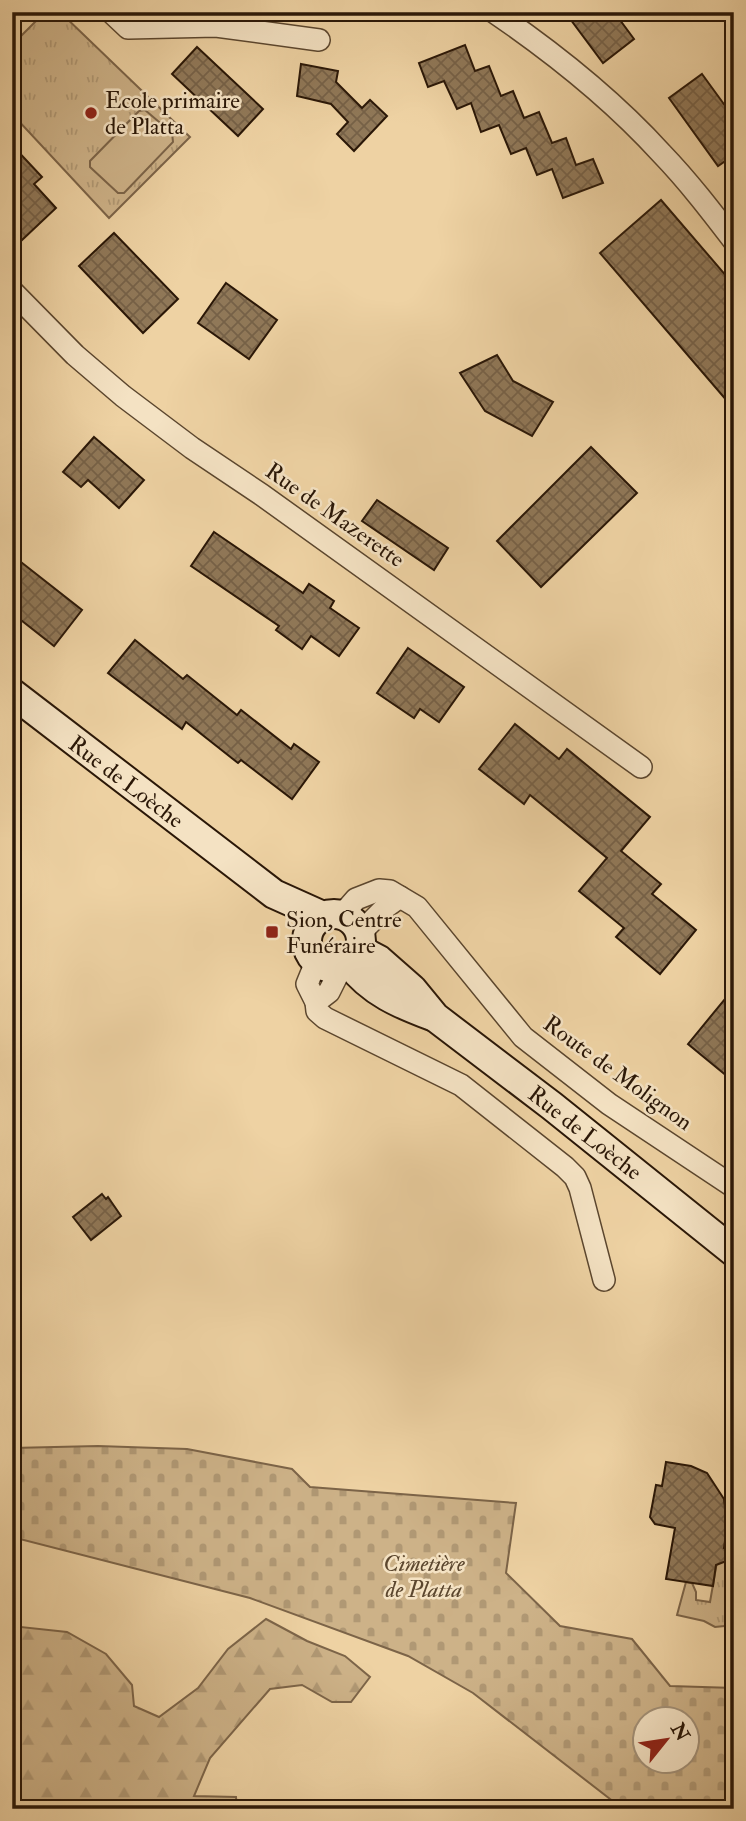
<svg xmlns="http://www.w3.org/2000/svg" width="746" height="1821" font-family="'IM FELL Double Pica',serif">
	<style>
		.grass { fill: url(#grass-tufts); stroke: #7c6448; stroke-width: 2 }
		.forest { fill: url(#forest-firs); stroke: #7c6448; stroke-width: 2 }
		.cemetery { fill: url(#cemetery-stones); stroke: #7c6448; stroke-width: 2; fill-rule: evenodd }
		.garden { fill: #cdb288; stroke: #7c6448; stroke-width: 2 }
		.building { fill: url(#building-cross-hatch); stroke: #2a1707; stroke-width: 2 }
		.lines { fill: none; stroke-linecap: round; stroke-linejoin: round }
		.street-casing { stroke: #5b462e; stroke-width: 24 }
		.secondary-casing { stroke: #2a1707; stroke-width: 32 }
		.street { stroke: #f4e2c3; stroke-width: 21 }
		.secondary { stroke: #f4e2c3; stroke-width: 28 }
		.poi-dot { fill: #8f2418; stroke: #f4e2c3; stroke-width: 2.5 }
		.labels { text-anchor: middle; dominant-baseline: central; stroke-width: 5; stroke-linejoin: round; paint-order: stroke }
		.poi-label { font-size: 23px; fill: #2a1707; stroke: #f4e2c3; text-anchor: start }
		.street-label { font-size: 23px; fill: #2a1707; stroke: #f4e2c3 }
		.park-label { font-size: 23px; font-style: italic; fill: #5b462e; stroke: #f4e2c3 }
	</style>
	<defs>
		<pattern id="grass-tufts" width="24" height="20" patternUnits="userSpaceOnUse" patternTransform="scale(1.75)"><rect width="24" height="20" fill="#cdb288"/><path d="M3 7l-1-3M5 7V3M7 7l1-3M15 17l-1-3M17 17v-4M19 17l1-3" fill="none" stroke="#b09874"/></pattern>
		<pattern id="forest-firs" width="22" height="20" patternUnits="userSpaceOnUse" patternTransform="scale(1.75)"><rect width="22" height="20" fill="#cdb288"/><path d="M5 1l3.5 6h-7zM16 11l3.5 6h-7z" fill="#b09874"/></pattern>
		<pattern id="cemetery-stones" width="16" height="16" patternUnits="userSpaceOnUse" patternTransform="scale(1.75)"><rect width="16" height="16" fill="#cdb288"/><path d="M2 7V4a2 2 0 0 1 4 0v3zM10 15v-3a2 2 0 0 1 4 0v3z" fill="#b09874"/></pattern>
		<pattern id="building-cross-hatch" width="8" height="8" patternUnits="userSpaceOnUse" patternTransform="scale(1.75)"><rect width="8" height="8" fill="#907858"/><path d="M0 0l8 8M0 8l8-8" fill="none" stroke="#766147"/></pattern>
	</defs>
	<rect width="100%" height="100%" fill="#eed2a3"/>
	<filter id="stains"><feTurbulence type="fractalNoise" baseFrequency=".00286" numOctaves="4"/><feColorMatrix values="0 0 0 0 .2 0 0 0 0 .09 0 0 0 0 .02 0 0 0 .5 -.17"/></filter>
	<radialGradient id="worn" r=".72"><stop offset=".6" stop-color="#630" stop-opacity="0"/><stop offset="1" stop-color="#630" stop-opacity=".3"/></radialGradient>
	<g class="grass">
		<path d="M45,12H60L190,137L109,218L14,116L20,109L12,101V45Z"/>
		<path d="M718,1556L734,1558V1625L715,1627L704,1621L677,1615L686,1582L692,1583L696,1592V1600L710,1602Z"/>
	</g>
	<path class="forest" d="M266,1619L307,1641L345,1656L370,1677L351,1702H332L302,1685L270,1689L210,1758L194,1796L236,1797L237,1809H12V1626L67,1632L106,1654L132,1685L134,1706L159,1717L198,1688L228,1649Z"/>
	<path class="cemetery" d="M98,1446L187,1449L292,1469L310,1487L516,1503L506,1573L560,1626L632,1639L670,1686L734,1688V1809H623L473,1693L408,1656L250,1598L12,1537V1448ZM644,1720H686V1762H644Z"/>
	<path class="garden" d="M145,110L172,133L173,142L124,193H118L90,167V161L139,111Z"/>
	<g class="building">
		<path d="M565,12H614L634,39L603,63Z"/>
		<path d="M465,45L475,71L489,66L501,96L513,91L524,118L539,112L552,143L566,138L576,165L593,159L603,183L563,198L552,169L537,175L526,148L511,154L499,125L481,132L471,103L457,109L444,81L428,87L419,63Z"/>
		<path d="M197,47L263,109L238,136L172,74Z"/>
		<path d="M301,64L338,71L336,82L362,108L370,100L387,116L354,151L337,134L348,122L331,104L297,96Z"/>
		<path d="M702,74L734,118V155L718,166L669,98Z"/>
		<path d="M12,145L42,177L34,184L56,208L22,240L12,229Z"/>
		<path d="M661,200L734,285V409L600,253Z"/>
		<path d="M114,233L178,299L143,333L79,266Z"/>
		<path d="M226,283L277,320L249,359L198,323Z"/>
		<path d="M497,355L513,381L553,402L532,436L485,411L460,373Z"/>
		<path d="M94,437L144,480L119,508L88,480L81,487L63,472Z"/>
		<path d="M591,447L637,493L541,587L497,541Z"/>
		<path d="M377,500L448,548L434,570L362,521Z"/>
		<path d="M214,532L303,593L309,584L334,601L330,608L359,628L339,656L311,636L302,649L276,630L279,626L191,566Z"/>
		<path d="M12,555L82,610L54,646L12,613Z"/>
		<path d="M135,640L183,679L187,675L237,715L241,710L291,749L294,744L319,762L292,799L241,760L238,763L186,722L182,729L108,673Z"/>
		<path d="M408,648L464,687L439,722L420,709L414,718L377,693Z"/>
		<path d="M515,724L559,759L567,749L650,817L621,851L661,884L652,894L696,930L660,974L616,937L624,928L579,891L607,858L530,795L524,804L479,769Z"/>
		<path d="M734,988V1082L688,1044Z"/>
		<path d="M102,1194L106,1199L108,1197L121,1216L91,1240L73,1217Z"/>
		<path d="M666,1462L691,1466L707,1473L724,1499L727,1527L724,1548L734,1551V1558L716,1565L713,1586L666,1579L675,1528L655,1524L650,1517L656,1485L662,1486Z"/>
	</g>
	<g class="lines">
		<g class="street-casing">
			<g id="street">
				<path d="M111,12L128,28L216,26L319,40"/>
				<path d="M494,12C554,53 613,100 662,154C688,181 711,211 734,241"/>
				<path d="M12,291L75,355L123,396L192,448L262,495L641,767"/>
				<path d="M342,915L356,899L379,890L390,891L417,907L523,1037L609,1104L734,1187"/>
				<path d="M360,933L386,907L400,897"/>
				<path d="M316,962L307,984L316,1002L317,1011L325,1018L461,1085L565,1167L575,1177L580,1188L604,1280"/>
				<path d="M316,1002L329,992L341,968"/>
			</g>
		</g>
		<g class="secondary-casing">
			<g id="secondary">
				<path d="M12,693L274,894L323,916"/>
				<circle cx="334" cy="941" r="27"/>
				<path d="M360,950L379,960L412,989L435,1017L552,1106L734,1252"/>
				<path d="M350,964C371,992 400,1004 432,1016"/>
			</g>
		</g>
		<use href="#street" class="street"/>
		<use href="#secondary" class="secondary"/>
	</g>
	<g class="poi-dot">
		<circle cx="91" cy="113" r="7"/>
		<rect x="265" y="925" width="14" height="14" rx="3.5"/>
	</g>
	<g class="labels">
		<g class="poi-label">
			<text x="105" y="100">Ecole primaire<tspan x="105" dy="26">de Platta</tspan></text>
			<text x="286" y="919">Sion, Centre<tspan x="286" dy="26">Funéraire</tspan></text>
		</g>
		<g class="street-label">
			<text transform="translate(335 515) rotate(35)">Rue de Mazerette</text>
			<text transform="translate(126 782) rotate(37)">Rue de Loèche</text>
			<text transform="translate(618 1073) rotate(36)">Route de Molignon</text>
			<text transform="translate(585 1133) rotate(38)">Rue de Loèche</text>
		</g>
		<g class="park-label">
			<text x="424" y="1563">Cimetière<tspan x="424" dy="26">de Platta</tspan></text>
		</g>
	</g>
	<rect width="746" height="1821" fill="none" stroke="#eed2a3" stroke-width="42"/>
	<rect x="14" y="14" width="718" height="1793" fill="none" stroke="#2a1707" stroke-width="3.5"/>
	<rect x="21" y="21" width="704" height="1779" fill="none" stroke="#2a1707" stroke-width="2"/>
	<g transform="translate(666 1740) rotate(60)"><circle r="33" fill="#f4e2c3" stroke="#a39178" stroke-width="2"/>
	<path d="M0-5L12 26L0 18L-12 26Z" fill="#8f2418"/>
	<text y="-10" font-size="19" font-weight="bold" text-anchor="middle" fill="#2a1707">N</text>
	</g>
	<rect width="100%" height="100%" filter="url(#stains)"/>
	<rect width="100%" height="100%" fill="url(#worn)"/>
</svg>
